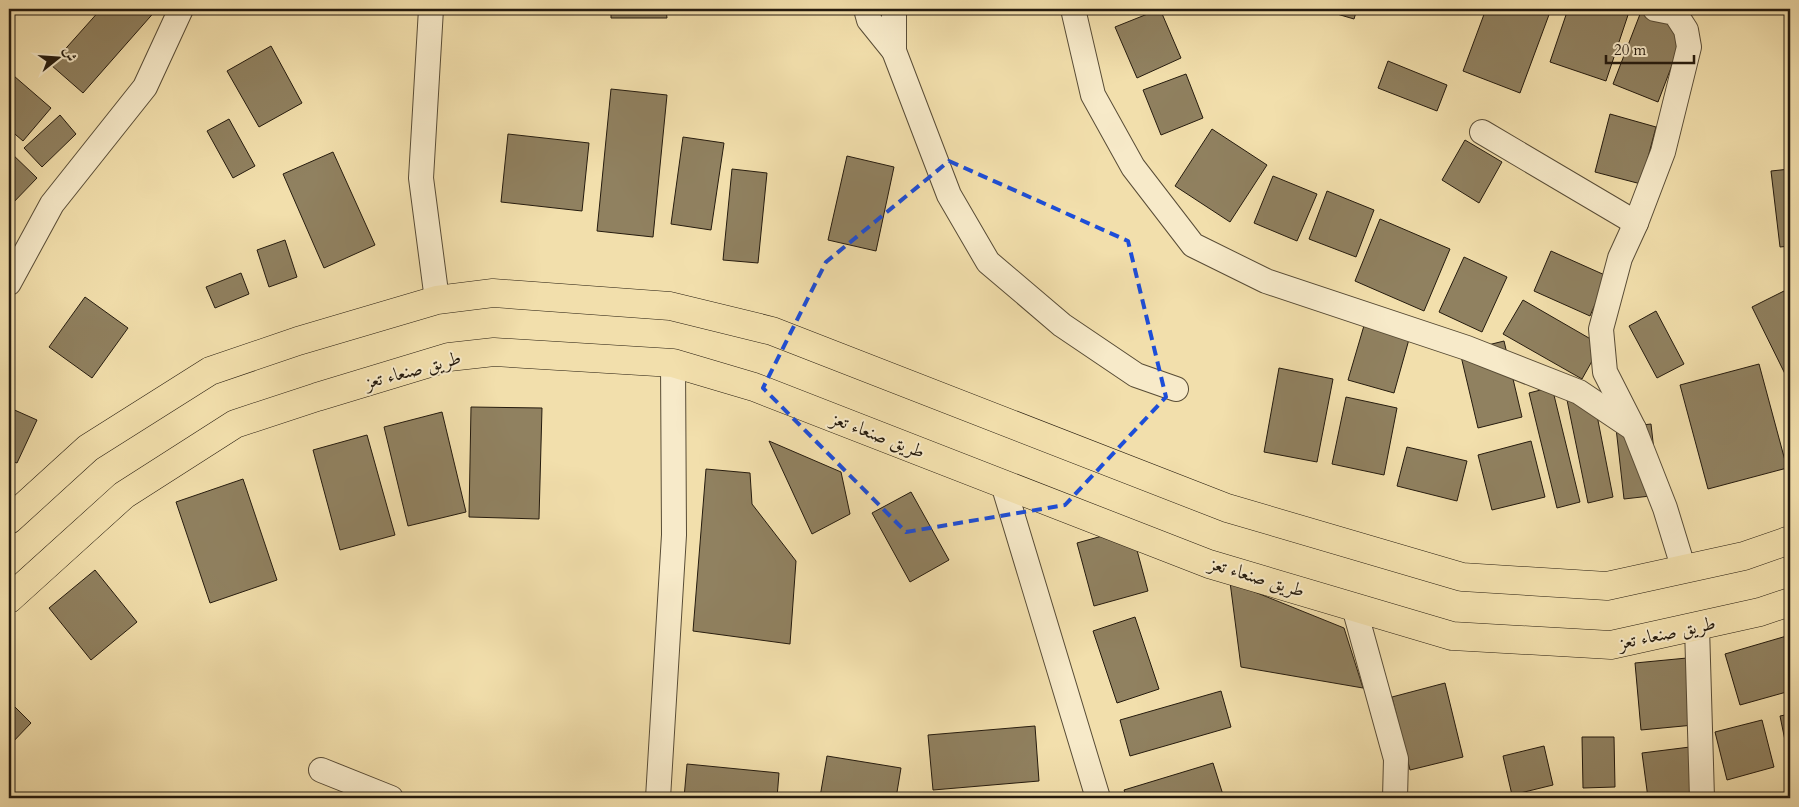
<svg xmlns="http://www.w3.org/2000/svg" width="1799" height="807" font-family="Cardo,Amiri,serif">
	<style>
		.building { fill: #908160; stroke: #251b0e }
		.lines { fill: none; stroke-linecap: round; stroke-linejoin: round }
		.street-casing { stroke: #584c36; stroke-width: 26 }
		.highway-casing { stroke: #251b0e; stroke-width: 29 }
		.street { stroke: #f7eac9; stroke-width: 24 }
		.highway { stroke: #f2dfac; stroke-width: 28 }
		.marked { fill: none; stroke: #1d4ed8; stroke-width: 4; stroke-dasharray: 10 6; stroke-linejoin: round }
		.labels { text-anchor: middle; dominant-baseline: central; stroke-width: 4; stroke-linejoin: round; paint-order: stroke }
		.street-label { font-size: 19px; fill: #251b0e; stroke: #f7eac9 }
	</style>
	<rect width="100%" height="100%" fill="#f2dfac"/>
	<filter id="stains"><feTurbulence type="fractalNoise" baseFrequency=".004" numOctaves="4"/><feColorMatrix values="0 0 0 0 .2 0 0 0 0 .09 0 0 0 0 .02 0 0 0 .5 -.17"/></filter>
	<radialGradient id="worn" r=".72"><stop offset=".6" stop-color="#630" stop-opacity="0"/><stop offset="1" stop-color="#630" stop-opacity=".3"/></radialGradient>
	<g class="building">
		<path d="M101,9H157L83,93L51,65Z"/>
		<path d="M495,9H515L514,14Z"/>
		<path d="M611,9H666L667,18H611Z"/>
		<path d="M1160,9L1181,58L1137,78L1115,27Z"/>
		<path d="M1320,9H1357L1354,19Z"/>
		<path d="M1486,9H1541L1550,12L1520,93L1463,71Z"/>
		<path d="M1568,9H1630L1606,81L1550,62Z"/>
		<path d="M1642,9H1653L1688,23L1658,102L1613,84Z"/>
		<path d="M1790,23V44L1785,43Z"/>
		<path d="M271,46L302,103L259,127L227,71Z"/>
		<path d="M1388,61L1447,85L1437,111L1378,88Z"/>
		<path d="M1186,74L1203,118L1161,135L1143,90Z"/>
		<path d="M14,76L51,108L23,141L9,129V82Z"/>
		<path d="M611,89L667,95L653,237L597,231Z"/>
		<path d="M1610,114L1656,127L1641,184L1595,172Z"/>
		<path d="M60,115L76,134L42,167L24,148Z"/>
		<path d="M229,119L255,166L233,178L207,131Z"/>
		<path d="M1212,129L1267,165L1230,222L1175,186Z"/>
		<path d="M508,134L589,143L582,211L501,202Z"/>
		<path d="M683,137L724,143L711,230L671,224Z"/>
		<path d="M1465,140L1502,162L1479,203L1442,180Z"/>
		<path d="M9,151L37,178L9,207Z"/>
		<path d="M333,152L375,245L324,268L283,174Z"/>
		<path d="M847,156L894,167L876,251L828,240Z"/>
		<path d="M732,169L767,173L758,263L723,260Z"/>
		<path d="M1790,169V246L1780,247L1771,171Z"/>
		<path d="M1273,176L1317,194L1297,241L1254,223Z"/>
		<path d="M1327,191L1374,210L1356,257L1309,239Z"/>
		<path d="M1380,219L1450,249L1424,311L1355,281Z"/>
		<path d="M285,240L297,277L269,287L257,250Z"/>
		<path d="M1551,251L1607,276L1590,316L1534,291Z"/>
		<path d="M1464,257L1507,277L1482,332L1439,312Z"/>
		<path d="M241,273L249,294L215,308L206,287Z"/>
		<path d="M1790,288V384L1752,307Z"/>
		<path d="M85,297L128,328L92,378L49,347Z"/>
		<path d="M1523,300L1601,345L1582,379L1503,334Z"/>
		<path d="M1656,311L1684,364L1657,378L1629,326Z"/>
		<path d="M1368,312L1413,325L1394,393L1348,380Z"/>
		<path d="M1504,341L1522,417L1478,428L1460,352Z"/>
		<path d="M1759,364L1787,468L1708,489L1680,385Z"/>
		<path d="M1279,368L1333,379L1317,462L1264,452Z"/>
		<path d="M1552,387L1580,502L1557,508L1529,393Z"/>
		<path d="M1593,395L1613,497L1588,503L1567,400Z"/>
		<path d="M1346,397L1397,408L1384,475L1332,464Z"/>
		<path d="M471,407L542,408L539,519L469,517Z"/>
		<path d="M10,408L37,420L17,463L9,460V411Z"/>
		<path d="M442,412L466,512L408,526L384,427Z"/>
		<path d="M1651,424L1659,495L1624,499L1616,428Z"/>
		<path d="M367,435L395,535L340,550L313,450Z"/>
		<path d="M769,441L841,472L850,514L812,534Z"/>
		<path d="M1531,441L1545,497L1492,510L1478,455Z"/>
		<path d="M1407,447L1467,461L1457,501L1397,486Z"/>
		<path d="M706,469L750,473L752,504L796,561L790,644L693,631Z"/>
		<path d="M243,479L277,580L210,603L176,502Z"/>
		<path d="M911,492L949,560L910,582L872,513Z"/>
		<path d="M1131,528L1148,591L1094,606L1077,543Z"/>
		<path d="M95,570L137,622L91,660L49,608Z"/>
		<path d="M1230,582L1344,628L1363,688L1241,667Z"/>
		<path d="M1135,617L1159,689L1117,703L1093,631Z"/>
		<path d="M1790,635V691L1740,705L1725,654Z"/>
		<path d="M1687,658L1694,725L1641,730L1635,663Z"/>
		<path d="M1445,683L1463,757L1410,770L1392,697Z"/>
		<path d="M1221,691L1231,727L1130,756L1120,720Z"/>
		<path d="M9,701L31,723L9,746Z"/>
		<path d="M1790,714V760H1789L1780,716Z"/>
		<path d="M1762,720L1774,767L1727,780L1715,732Z"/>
		<path d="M1035,726L1039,781L933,790L928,735Z"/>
		<path d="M1582,737H1614L1615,787L1583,788Z"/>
		<path d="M1544,746L1553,785L1512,795L1503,756Z"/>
		<path d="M1690,747L1696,798H1648L1642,753Z"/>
		<path d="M827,756L901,768L896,798H831L820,797Z"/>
		<path d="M1213,763L1224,798H1127L1124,790Z"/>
		<path d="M687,764L779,773L777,798H684Z"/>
		<path d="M1790,792V798H1749Z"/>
		<path d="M1538,797L1623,798H1538Z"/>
	</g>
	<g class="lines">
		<g class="street-casing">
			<g id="street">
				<path d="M431,9L421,178L437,300"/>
				<path d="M866,9L869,20L894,51L949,195L988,262L1062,325L1136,375L1176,389"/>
				<path d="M894,9V51"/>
				<path d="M1073,9L1093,95L1133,167L1193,245L1266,281L1467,348L1579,392L1634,429"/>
				<path d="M1655,9L1675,13L1686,30L1689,47L1663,152L1636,223L1620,258L1601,329L1605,372L1634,429L1665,508L1684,570"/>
				<path d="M1482,132L1636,223"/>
				<path d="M9,283L52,204L145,87L181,9"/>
				<path d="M1003,484L1098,798"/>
				<path d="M1354,607L1396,759L1395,798"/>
				<path d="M1697,627L1702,798"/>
				<path d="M321,770L391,798"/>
				<path d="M658,798L674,535L673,363"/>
			</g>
		</g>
		<g class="highway-casing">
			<g id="highway">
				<path d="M9,520L88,448L210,371L298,341L437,300L493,293L670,306L772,331L1227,508L1462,577L1607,586L1744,556L1790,540"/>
				<path d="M9,599L124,495L235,424L317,397L449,357L494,352L673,363L754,387L1209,564L1452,636L1611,645L1760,612L1790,602"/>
			</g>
		</g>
		<use href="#street" class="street"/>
		<use href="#highway" class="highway"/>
	</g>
	<path class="marked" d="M949,161L1128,241L1166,397L1065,505L906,532L763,388L826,262Z"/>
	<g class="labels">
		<g class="street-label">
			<text transform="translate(413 370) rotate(-15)">طريق صنعاء تعز</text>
			<text transform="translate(878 435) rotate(21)">طريق صنعاء تعز</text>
			<text transform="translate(1257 577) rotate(17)">طريق صنعاء تعز</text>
			<text transform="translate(1667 633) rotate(-12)">طريق صنعاء تعز</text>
		</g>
	</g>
	<rect width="1799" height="807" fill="none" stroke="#f2dfac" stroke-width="30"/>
	<rect x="10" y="10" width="1779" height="787" fill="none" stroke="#251b0e" stroke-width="2.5"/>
	<rect x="15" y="15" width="1769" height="777" fill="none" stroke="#251b0e"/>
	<g transform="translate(58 58) rotate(73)" stroke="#f7eac9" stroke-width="4" paint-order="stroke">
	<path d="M0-4L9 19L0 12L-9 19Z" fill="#251b0e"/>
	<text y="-8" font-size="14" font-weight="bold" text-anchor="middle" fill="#251b0e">ش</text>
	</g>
	<path d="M1606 55v8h88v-8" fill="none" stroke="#251b0e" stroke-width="2.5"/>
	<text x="1614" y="55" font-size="15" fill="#251b0e" stroke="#f7eac9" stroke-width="4" paint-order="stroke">20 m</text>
	<rect width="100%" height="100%" filter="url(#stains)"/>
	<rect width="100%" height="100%" fill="url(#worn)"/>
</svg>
